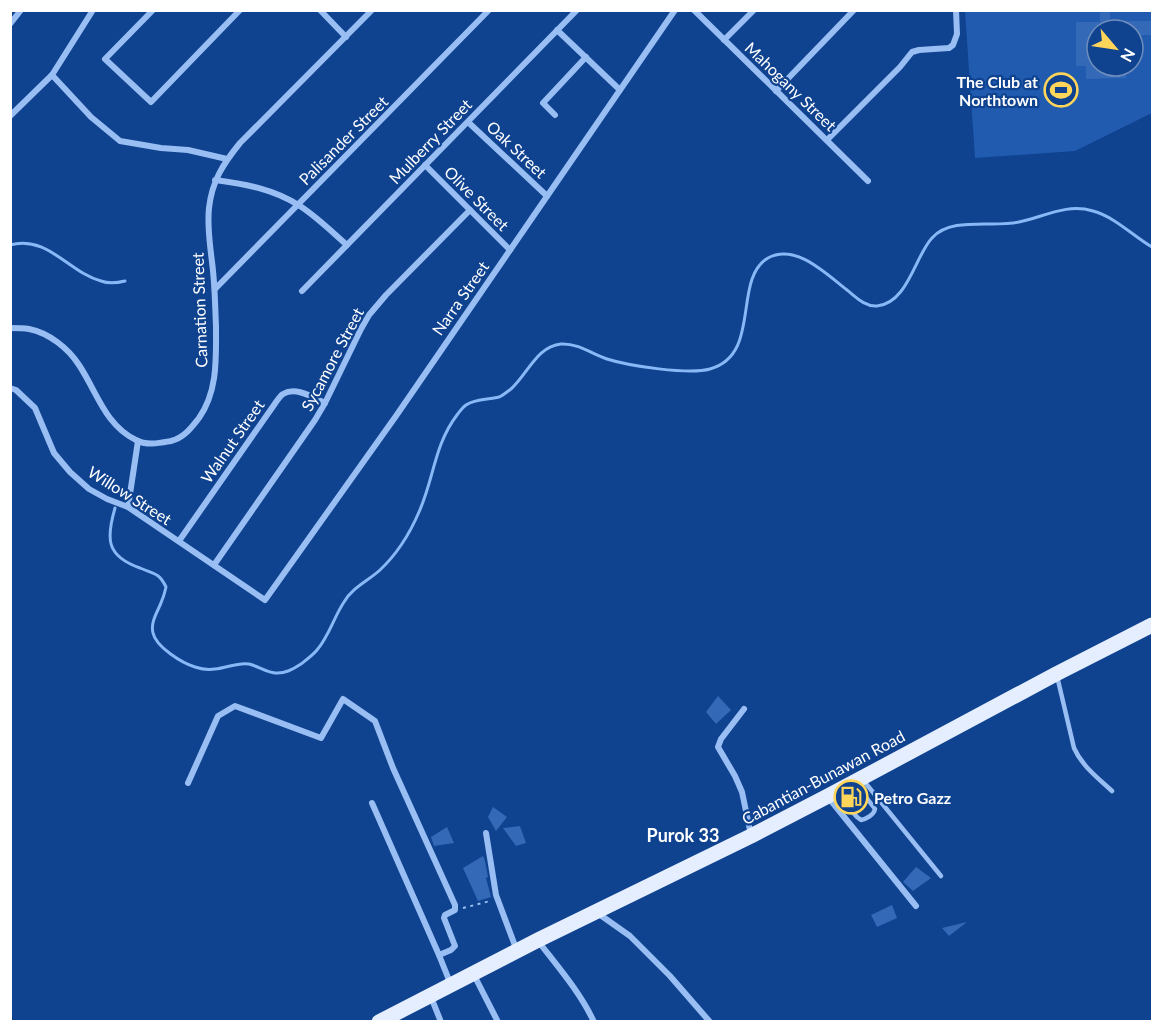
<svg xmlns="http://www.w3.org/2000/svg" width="1163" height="1032" font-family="Lato,sans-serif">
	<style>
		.green { fill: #205baf; fill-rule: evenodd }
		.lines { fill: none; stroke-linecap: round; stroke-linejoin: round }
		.stream { stroke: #89b8f7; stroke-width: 3 }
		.building { fill: #3369b7 }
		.path { stroke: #98bef3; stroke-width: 2; stroke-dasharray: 3 4.5; stroke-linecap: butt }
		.lane { stroke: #98bef3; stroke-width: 4.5 }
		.street { stroke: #98bef3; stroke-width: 6 }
		.primary { stroke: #e4eeff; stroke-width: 15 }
		.labels { text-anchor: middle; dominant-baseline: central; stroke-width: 4.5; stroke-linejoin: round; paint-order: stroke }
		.poi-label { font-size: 16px; font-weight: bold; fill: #fff; stroke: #0f428f; text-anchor: end }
		.street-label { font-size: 16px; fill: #fff; stroke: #0f428f }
		.neighbourhood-label { font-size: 18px; font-weight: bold; fill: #fff; stroke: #0f428f }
	</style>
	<rect width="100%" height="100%" fill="#0f428f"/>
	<path class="green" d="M965,11H1152V113L1075,151L975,158ZM1097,30H1133V66H1097Z"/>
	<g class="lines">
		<g class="stream">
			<path d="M10,245C48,235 68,272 101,281C109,284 117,283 125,281"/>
			<path d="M115,508C106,539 106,556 140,568C153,574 159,572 166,587C165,591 164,596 162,600C159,610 150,621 153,633C156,647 182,663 195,667C201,669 209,670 215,669C227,668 238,662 249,664C258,666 266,672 275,673C285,674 293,669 301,664C306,660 313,655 317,650C329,636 334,617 344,602C353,587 368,581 380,570C397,554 410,533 419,512C434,479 434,445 457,415C460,411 462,408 466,405C476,398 488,400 499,397C502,396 508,391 511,389C527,375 537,346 561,344C578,343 592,354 607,359C629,366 689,375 710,369C762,355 732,279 768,258C796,243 826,274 847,290C856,297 865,307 877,306C908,303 915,256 932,238C951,216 993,228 1019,222C1044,217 1066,203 1093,211C1115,217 1133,236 1152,247"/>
		</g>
	</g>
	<g class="building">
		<path d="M1100,10H1110V21H1152V35H1133V30H1097V66H1126V78L1086,79V66H1076V22H1100Z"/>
		<path d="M718,696L731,710L716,724L706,712Z"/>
		<path d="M493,807L507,817L496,831L488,817Z"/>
		<path d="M520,826L526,843L516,846L503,828Z"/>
		<path d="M447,827L454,843L434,846L431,837Z"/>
		<path d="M483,856L485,861L488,877L486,878L491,897L478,901L463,868Z"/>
		<path d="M916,867L931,878L913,891L903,882Z"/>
		<path d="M892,905L897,918L877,927L871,915Z"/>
		<path d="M967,922L949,936L942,928Z"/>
	</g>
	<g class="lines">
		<path class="path" d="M463,908L490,901"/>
		<g class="lane">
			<path d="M1057,676L1074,748C1082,766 1098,778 1112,791"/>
			<path d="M863,780L941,876"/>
			<path d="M836,794L857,817L861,820C866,819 874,815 875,809L856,784"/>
		</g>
		<g class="street">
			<path d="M153,10L105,59L151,102L240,10"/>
			<path d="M320,10L346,37"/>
			<path d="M694,10L868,181"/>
			<path d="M10,24L21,10"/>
			<path d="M557,30L620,90"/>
			<path d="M724,40L754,10"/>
			<path d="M52,75L91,117L120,141L161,148L188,150L227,159"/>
			<path d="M776,91L854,10"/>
			<path d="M555,115L543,103L586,57"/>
			<path d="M10,116L52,75L93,10"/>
			<path d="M468,122L547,196"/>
			<path d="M827,140L900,67L912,52L919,50L949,48L953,45L957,34L956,10"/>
			<path d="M425,165L510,250"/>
			<path d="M215,180C245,184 274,189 300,206C317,217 332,232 347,245"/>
			<path d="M215,289L489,10"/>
			<path d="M302,291L577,10"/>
			<path d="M10,328C16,328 23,328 29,329C49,333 68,348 79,365C97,392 105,425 136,440C147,446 160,443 171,441C184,438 191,428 199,418C218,391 216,358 216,326C215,305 215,284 212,262C210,245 207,226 209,208C212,181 223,164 240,143L372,10"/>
			<path d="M10,388L16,390L35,408L54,453L70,472L89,489L107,499L128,507L265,600L396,416L675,10"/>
			<path d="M128,507L138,441"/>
			<path d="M179,541L274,405C276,402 280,396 283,394C297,386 313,398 325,403"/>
			<path d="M214,565L315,420L325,403L361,329L369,315L386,295L470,210"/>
			<path d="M744,709L721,739L718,747L735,776L742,792L751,835"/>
			<path d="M188,783L218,716L235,706L321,738L343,699L375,721L393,768L455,905V910L445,915L444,918L455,946L451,950L439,955"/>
			<path d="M828,797L916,906"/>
			<path d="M372,803L439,955L451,985"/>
			<path d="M486,833L496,895L517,951"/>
			<path d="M596,912L630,936L670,976L710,1022"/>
			<path d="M538,941C558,967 580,992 594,1022"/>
			<path d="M474,975L498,1022"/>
			<path d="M431,997L441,1022"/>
		</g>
		<path class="primary" d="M379,1022L538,940L751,836L828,796L1056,674L1152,625"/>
	</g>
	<defs>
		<g id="stadium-ring" transform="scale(1.725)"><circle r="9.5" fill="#0f428f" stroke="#ffd55a" stroke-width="1.5"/><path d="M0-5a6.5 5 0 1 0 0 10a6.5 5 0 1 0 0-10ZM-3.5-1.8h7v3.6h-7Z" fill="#ffd55a"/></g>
		<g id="fuel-ring" transform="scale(1.725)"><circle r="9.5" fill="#0f428f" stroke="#ffd55a" stroke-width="1.5"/><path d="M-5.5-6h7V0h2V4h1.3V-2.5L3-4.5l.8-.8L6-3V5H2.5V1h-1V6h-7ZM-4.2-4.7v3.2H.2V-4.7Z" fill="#ffd55a"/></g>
	</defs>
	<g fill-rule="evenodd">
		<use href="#stadium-ring" x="1061" y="90"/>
		<use href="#fuel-ring" x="851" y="797"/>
	</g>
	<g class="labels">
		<g class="poi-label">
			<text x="1038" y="81">The Club at<tspan x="1038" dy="18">Northtown</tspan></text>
			<text x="874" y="797" text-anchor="start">Petro Gazz</text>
		</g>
		<g class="street-label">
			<text transform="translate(791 86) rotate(44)">Mahogany Street</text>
			<text transform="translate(343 140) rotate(-45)">Palisander Street</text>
			<text transform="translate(430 141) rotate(-46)">Mulberry Street</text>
			<text transform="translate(517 149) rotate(43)">Oak Street</text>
			<text transform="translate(477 198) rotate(45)">Olive Street</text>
			<text transform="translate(460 298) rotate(-55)">Narra Street</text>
			<text transform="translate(199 310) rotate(-92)">Carnation Street</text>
			<text transform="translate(332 359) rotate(-62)">Sycamore Street</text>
			<text transform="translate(232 441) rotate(-55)">Walnut Street</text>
			<text transform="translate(130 495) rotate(32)">Willow Street</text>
			<text transform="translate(823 777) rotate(-28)">Cabantian-Bunawan Road</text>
		</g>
		<g class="neighbourhood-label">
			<text x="683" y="835">Purok 33</text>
		</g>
	</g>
	<rect width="1163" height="1032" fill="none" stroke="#ffffff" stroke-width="24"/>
	<g transform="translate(1115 48) rotate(119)"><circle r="28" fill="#0f428f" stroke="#6f8ebc" stroke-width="1.5"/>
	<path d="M0-4.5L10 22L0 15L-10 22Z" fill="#ffd55a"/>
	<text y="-9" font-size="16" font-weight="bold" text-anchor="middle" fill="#ffffff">N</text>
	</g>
</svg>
